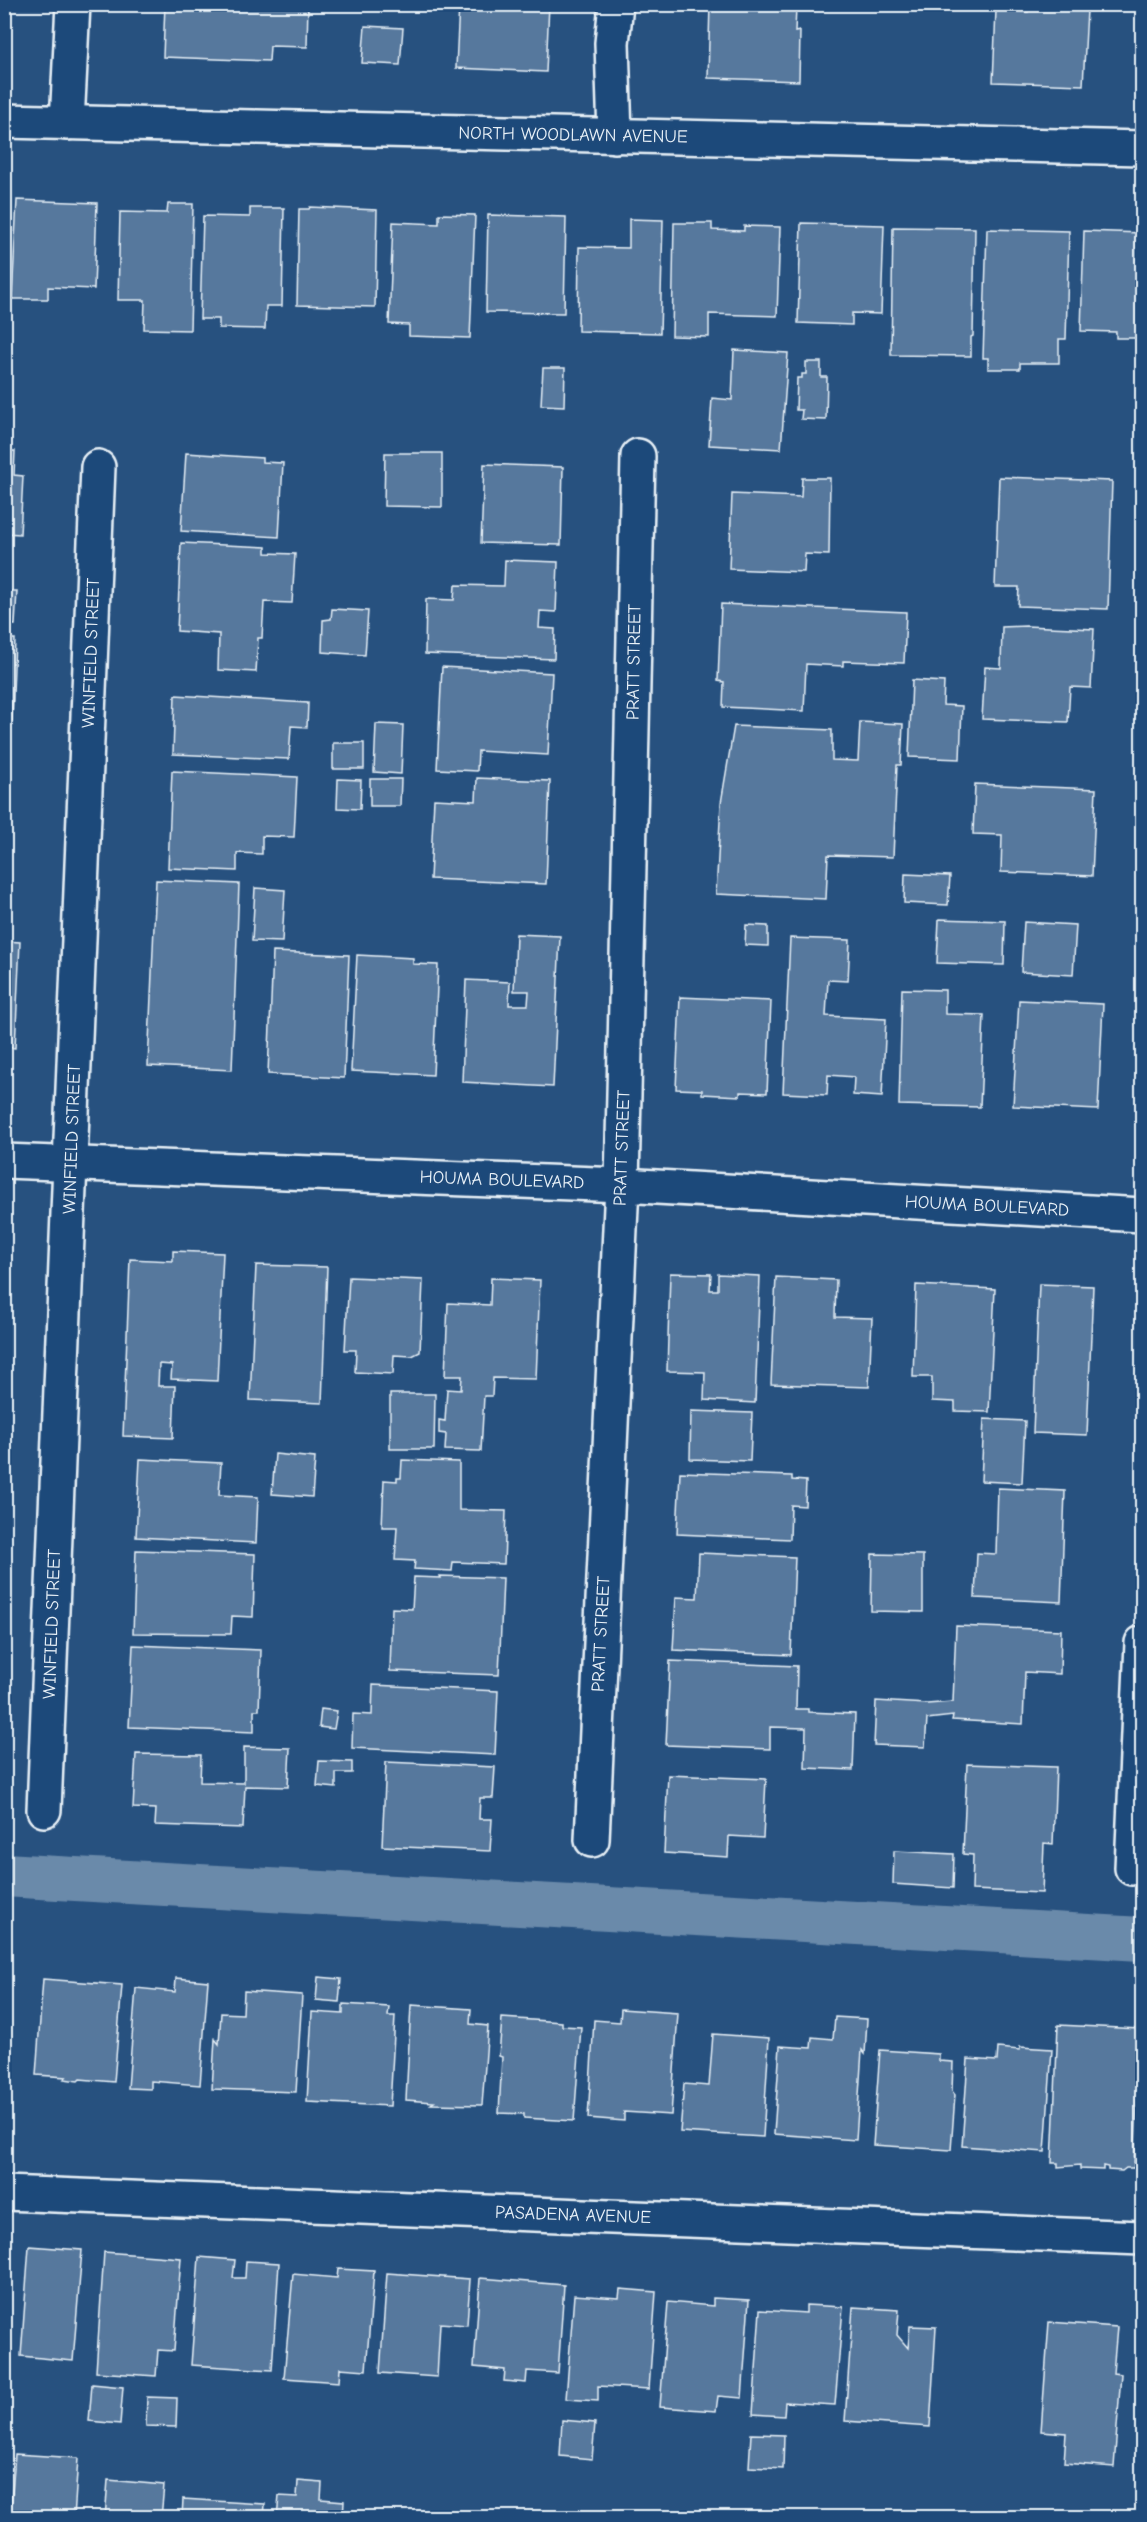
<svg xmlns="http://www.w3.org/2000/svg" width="1147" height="2522" font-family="'Comic Neue',sans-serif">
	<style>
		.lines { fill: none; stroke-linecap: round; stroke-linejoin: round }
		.canal { stroke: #6b8aaa; stroke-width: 44 }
		.building { fill: #57789d; stroke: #e8f1f8; stroke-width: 1.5 }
		.street-casing { stroke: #e8f1f8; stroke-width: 38 }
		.street { stroke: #1f4a7a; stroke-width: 33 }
		.labels { text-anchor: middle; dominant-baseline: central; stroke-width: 4.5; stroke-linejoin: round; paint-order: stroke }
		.street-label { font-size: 18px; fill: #e8f1f8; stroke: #1f4a7a }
	</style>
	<rect width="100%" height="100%" fill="#27517f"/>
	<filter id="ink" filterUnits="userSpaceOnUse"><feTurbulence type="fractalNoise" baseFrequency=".0167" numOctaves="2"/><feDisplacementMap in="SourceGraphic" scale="12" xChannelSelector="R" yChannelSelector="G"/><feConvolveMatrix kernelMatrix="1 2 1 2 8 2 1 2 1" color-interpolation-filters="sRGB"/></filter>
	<g filter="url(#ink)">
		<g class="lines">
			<path class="canal" d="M4,1875L1142,1939"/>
		</g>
		<g class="building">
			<path d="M165,4H308L307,47L270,46L269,61L163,57Z"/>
			<path d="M459,4H549L546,72L456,68Z"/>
			<path d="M710,4L796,6L795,32L800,31L799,81L708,78Z"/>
			<path d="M1028,8L1087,10L1083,85L993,82L996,10L1028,12Z"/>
			<path d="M365,26L403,28L400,65L362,63Z"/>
			<path d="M17,200L97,203L94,289L48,287V299H12Z"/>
			<path d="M168,204H193L190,330L144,329L145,300H118L120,212L167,213Z"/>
			<path d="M310,207L377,210L375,307L297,305L299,209H309Z"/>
			<path d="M250,208H284L282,306H266L265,329L219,328V319H200L203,216L250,217Z"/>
			<path d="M439,214L475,215L470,338L409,336V325L389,324L393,222L439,224Z"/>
			<path d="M488,215L566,217L564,313L486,312Z"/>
			<path d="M629,219L663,220L660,333L578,331L579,247L629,248Z"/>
			<path d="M674,223H712V230L744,231V226L780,227L777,316L709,314V337L672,336Z"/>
			<path d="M801,223L884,225L881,314L852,313V325L798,323Z"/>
			<path d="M893,227L975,228L973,336L971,337V356L891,355Z"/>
			<path d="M987,229L1069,231L1066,339H1059V363H1020V369H988V358H983Z"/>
			<path d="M1084,231L1142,233V338H1116V332L1081,331Z"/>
			<path d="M734,350L788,353L781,449L709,445L712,398L732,400Z"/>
			<path d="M806,362H821V377H827L826,420L801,419L802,410H796L797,378H802V374H806Z"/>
			<path d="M543,368H565L564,406L541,405Z"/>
			<path d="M4,451H15L14,475L23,476L20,534L4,533Z"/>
			<path d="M186,453L262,458V462L283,463L279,537L181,531Z"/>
			<path d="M385,453H442V507L384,506Z"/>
			<path d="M484,464L563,467L561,545L481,543Z"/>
			<path d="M999,477L1112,481L1108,609L1018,606L1019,587H995Z"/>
			<path d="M802,478H830L829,555L805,554L804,572L729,569L732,494L801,497Z"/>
			<path d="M181,543L266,547V553L295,554L292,603L264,602L262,638H258L256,672L218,670L219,634L177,631Z"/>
			<path d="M4,548H9L7,591H17L15,625H4Z"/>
			<path d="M505,560L558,562L556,612L540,611L539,628L555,629L554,659L425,654L426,599L454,600L455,585L504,586Z"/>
			<path d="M721,604L906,612L904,663L843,661V666L806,664L804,711L723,707L724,682L718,681Z"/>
			<path d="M332,609L368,611L365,655L322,652L323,620L331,619Z"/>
			<path d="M1026,626L1094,629L1091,688L1070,687L1068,722L982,719L985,667L1001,668L1002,627Z"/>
			<path d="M4,639H15L12,721H4Z"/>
			<path d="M442,667L552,673L548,755L478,751L477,771L437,769Z"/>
			<path d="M912,680L944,682L943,705L962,706L960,759L909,757Z"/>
			<path d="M175,695L308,703L307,727L291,726L289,759L173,754Z"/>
			<path d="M860,722L903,724L901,765H897L893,857L828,855L826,899L716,894L721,803L734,726L832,730V760L858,761Z"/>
			<path d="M376,724L403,725L401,774L374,772Z"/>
			<path d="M4,736H11L7,816H4Z"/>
			<rect x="333" y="743" width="31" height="26"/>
			<path d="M172,771L297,777L294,837L262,836V854L237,853V871L168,868Z"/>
			<path d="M477,778L550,781L546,884L430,879L434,799L476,801Z"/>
			<path d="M338,779L361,780L360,809L337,808Z"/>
			<path d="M370,779H401L400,806H370Z"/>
			<path d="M975,784L1096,789L1092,876L1001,872L1002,835L973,834Z"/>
			<path d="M4,827L8,828L4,908Z"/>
			<path d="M905,874L950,876L948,905L904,903Z"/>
			<path d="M156,880L239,884L232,1070L148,1066Z"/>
			<path d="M255,888L285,890L282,942L252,941Z"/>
			<path d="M939,919L1005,921L1004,965L937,963Z"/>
			<path d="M1024,922L1076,925L1073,975L1021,972Z"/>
			<path d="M746,925L768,926V946L745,945Z"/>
			<path d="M516,934L560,936L553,1087L462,1082L466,980L510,982L509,1005H528L529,991H514Z"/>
			<path d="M790,938L850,940L848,981L828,980L826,1016L886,1019L882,1097L853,1095L854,1077L828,1075L827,1095L783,1093Z"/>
			<path d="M4,941L20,942L15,1048L4,1047Z"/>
			<path d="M273,952L349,955L344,1078L268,1074Z"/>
			<path d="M357,955L413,958V964L438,965L433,1075L351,1071Z"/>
			<path d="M902,989L945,990V1014L984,1015L980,1107L899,1105Z"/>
			<path d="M680,997L771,1001L767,1093L740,1092V1096L702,1094V1090L676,1089Z"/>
			<path d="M1019,1000L1103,1004L1098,1110L1013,1106Z"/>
			<path d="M4,1241H8L4,1318Z"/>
			<path d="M173,1251L223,1253L217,1381L171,1379L172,1365L159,1364L158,1386H175L173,1438L123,1436L130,1259L173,1261Z"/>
			<path d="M256,1265L327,1267L322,1403L250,1400Z"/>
			<path d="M670,1273L711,1274L710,1290H718V1274L760,1276L755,1403L704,1400L705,1372L667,1371Z"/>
			<path d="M349,1277L423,1280L420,1352L412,1356L394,1355L393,1374L355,1372L356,1350H345Z"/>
			<path d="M776,1277L836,1280L835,1317L872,1318L869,1387L771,1384Z"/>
			<path d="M491,1278L540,1280L536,1379L493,1378L492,1396H484L481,1451L445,1450L446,1434L439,1433V1420L445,1421L447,1389L461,1390L462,1376H445L448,1303L490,1305Z"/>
			<path d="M1039,1284L1093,1286L1087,1435L1033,1433Z"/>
			<path d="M916,1285L995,1289L989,1412L955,1411V1402L932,1401V1377H913Z"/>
			<path d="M390,1394H435L434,1449H390Z"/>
			<path d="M691,1411L752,1413L750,1461L690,1459Z"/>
			<path d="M984,1419L1025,1421L1022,1483L981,1481Z"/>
			<path d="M275,1454L315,1458L312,1497L272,1494Z"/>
			<path d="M140,1459L221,1463L219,1495L258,1497L256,1543L136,1537Z"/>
			<path d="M402,1460L459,1462V1510L506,1511L504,1564L453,1562L452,1571L414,1569L415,1561L395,1560L397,1527H382L384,1480L397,1481V1478H401Z"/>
			<path d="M680,1472L792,1476V1480L806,1481L805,1506L791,1505L790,1539L677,1534Z"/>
			<path d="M998,1488L1065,1491L1061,1602L975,1598L977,1553L996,1554Z"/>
			<path d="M136,1550L255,1554L253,1617L232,1616L231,1634L133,1633Z"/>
			<path d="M699,1553L795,1557L791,1655L673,1650L676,1597L697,1598Z"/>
			<path d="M872,1554L923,1555V1612L871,1611Z"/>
			<path d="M440,1576L503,1578L499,1675L390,1671L392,1608L412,1609L414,1577L441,1578Z"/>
			<path d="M956,1626L1061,1630L1060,1674L1025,1672L1023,1724L952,1720L953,1716L927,1719L925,1747L874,1745L876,1701L927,1704L953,1702Z"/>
			<path d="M133,1645L261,1650L259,1710H254V1732L129,1727Z"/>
			<path d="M670,1661L797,1666L796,1709H808V1712L855,1714L853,1770L805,1768L806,1728L770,1727V1749L666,1745Z"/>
			<path d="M373,1685L498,1691L495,1755L352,1748L353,1714L372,1715Z"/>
			<path d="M321,1709L337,1711L334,1729L319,1727Z"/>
			<path d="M244,1747L290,1748L288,1787L245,1786L243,1828L155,1825L156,1809L133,1808L136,1754L201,1755L200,1782L244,1783Z"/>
			<path d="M319,1761L352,1762V1773H336V1788L317,1786Z"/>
			<path d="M386,1762L495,1767L493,1798H480L479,1819H492L490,1851L382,1846Z"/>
			<path d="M967,1764L1056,1767L1053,1844L1044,1843L1042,1893L972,1890L973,1855L963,1854Z"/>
			<path d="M668,1775L766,1779L763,1838L729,1836L728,1857L664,1853Z"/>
			<path d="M894,1851L954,1854L953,1888L893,1884Z"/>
			<path d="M318,1977L341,1979L339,2002L316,2000Z"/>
			<path d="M176,1978L208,1981L200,2085L151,2081V2089L128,2088L136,1988L175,1992Z"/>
			<path d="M43,1979L122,1985L114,2082L80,2079L78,2081L64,2079L66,2077L36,2075Z"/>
			<path d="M244,1991L302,1995L296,2092L212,2089L215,2039L219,2044L221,2013L243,2014Z"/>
			<path d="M343,2004L389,2007L388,2016H395L390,2106L307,2102L312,2012L343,2014Z"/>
			<path d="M411,2005L471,2009L470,2024L488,2026L482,2105L431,2104L434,2102L406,2100Z"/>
			<path d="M621,2009L678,2013L671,2115L624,2112V2121L588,2118L594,2020L620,2022Z"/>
			<path d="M835,2017L867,2019L865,2054L862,2050L856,2140L774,2134L780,2046L811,2048L812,2037L833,2039Z"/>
			<path d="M502,2018L562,2022V2026L581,2027L574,2121L524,2118V2114L499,2113L502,2057L499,2056Z"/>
			<path d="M1058,2025L1140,2029L1134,2168H1126L1122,2171L1108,2170V2167L1103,2166V2170L1080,2169V2165L1058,2167V2163H1052Z"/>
			<path d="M713,2034L769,2038L763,2137L680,2132L684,2084L709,2086Z"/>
			<path d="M1020,2047L1052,2049L1045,2152L962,2146L968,2059L997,2061L998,2048L1020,2050Z"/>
			<path d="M880,2050L939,2054V2061L953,2062L952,2091L955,2095L951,2150L873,2145Z"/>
			<path d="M29,2246L82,2250L73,2361L21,2356Z"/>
			<path d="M104,2252L181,2258L174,2351L158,2350L156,2376L96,2372Z"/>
			<path d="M199,2257L235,2260L233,2278H245L246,2261L279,2263L272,2370L191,2365Z"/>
			<path d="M338,2269L374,2271L366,2370L340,2368L339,2382L284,2378L293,2274L337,2278Z"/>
			<path d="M387,2273L470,2279L467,2325L440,2323L437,2377L380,2373Z"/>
			<path d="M480,2278L564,2285L558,2373L527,2371L526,2383L504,2381L505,2370L474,2367Z"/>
			<path d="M620,2289L656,2292L649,2389L598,2386V2401L566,2399L574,2295L619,2298Z"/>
			<path d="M713,2298L749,2300L742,2398L718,2396L716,2411L660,2407L668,2302L713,2306Z"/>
			<path d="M806,2305L843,2307L835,2405L785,2402L784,2416L753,2414L760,2310L806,2313Z"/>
			<path d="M853,2307L899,2310L897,2335L908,2348L910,2326L936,2327L930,2427L845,2421Z"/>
			<path d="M1049,2322L1117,2327L1113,2373L1121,2374L1114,2467L1064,2463L1066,2433L1041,2431Z"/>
			<path d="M92,2384L123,2387L120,2424L89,2421Z"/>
			<path d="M147,2397L177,2398L176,2427L146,2426Z"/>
			<path d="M562,2420L595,2423L592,2459L560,2456Z"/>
			<path d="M751,2434L784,2435L783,2469L749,2467Z"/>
			<path d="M15,2454L78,2458L74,2518H10Z"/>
			<path d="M108,2480L164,2485L161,2518H105Z"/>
			<path d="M298,2481L322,2483L321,2499L344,2501L343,2518H277L279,2496L297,2497Z"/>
			<path d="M183,2499L265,2504L264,2518H182Z"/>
		</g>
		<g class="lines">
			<g class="street-casing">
				<g id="street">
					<path d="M4,121L1142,148"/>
					<path d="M67,123L73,4"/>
					<path d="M615,136L612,43L616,4"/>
					<path d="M4,1161L622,1185L1142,1215"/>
					<path d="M44,1810L98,467"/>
					<path d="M592,1840L622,1185L638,456"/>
					<path d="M1132,1868L1142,1643"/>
					<path d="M4,2193L1142,2238"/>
				</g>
			</g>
			<use href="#street" class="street"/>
		</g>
	</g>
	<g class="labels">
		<g class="street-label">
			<text transform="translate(573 135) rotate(1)">NORTH WOODLAWN AVENUE</text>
			<text transform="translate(91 653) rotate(-88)">WINFIELD STREET</text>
			<text transform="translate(634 662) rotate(-89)">PRATT STREET</text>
			<text transform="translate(72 1139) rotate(-88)">WINFIELD STREET</text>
			<text transform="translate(622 1148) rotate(-88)">PRATT STREET</text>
			<text transform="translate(502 1180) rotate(2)">HOUMA BOULEVARD</text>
			<text transform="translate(987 1206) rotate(3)">HOUMA BOULEVARD</text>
			<text transform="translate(52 1624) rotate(-88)">WINFIELD STREET</text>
			<text transform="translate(601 1634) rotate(-87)">PRATT STREET</text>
			<text transform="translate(573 2215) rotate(2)">PASADENA AVENUE</text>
		</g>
	</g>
	<rect width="1147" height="2522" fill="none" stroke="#1f4a7a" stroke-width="24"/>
	<rect x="12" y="12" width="1123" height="2498" fill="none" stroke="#e8f1f8" stroke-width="2" filter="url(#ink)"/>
</svg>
